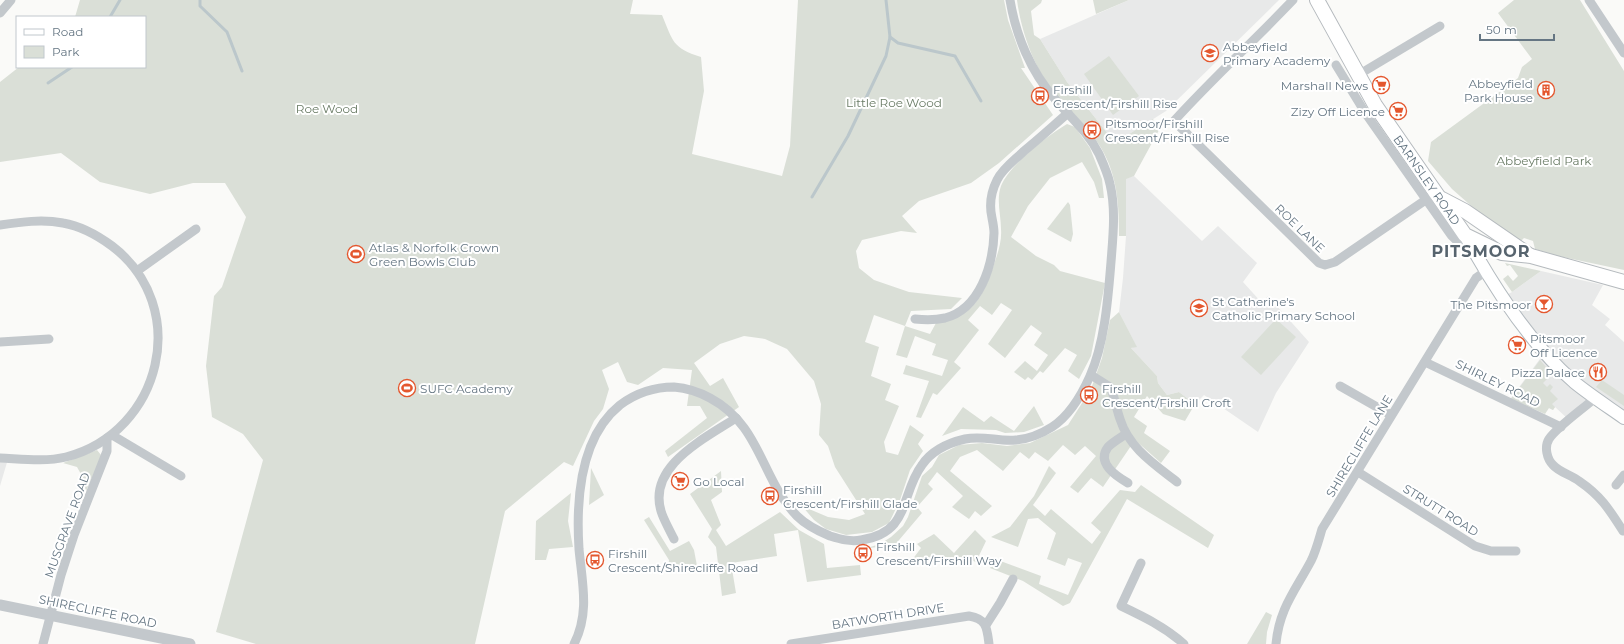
<svg xmlns="http://www.w3.org/2000/svg" width="1624" height="644" font-family="Montserrat,sans-serif">
	<style>
		.built { fill: #e8e9e9 }
		.green { fill: #dadfd7 }
		.lines { fill: none; stroke-linecap: round; stroke-linejoin: round }
		.stream { stroke: #bbc7cb; stroke-width: 3 }
		.secondary-casing { stroke: #b3babf; stroke-width: 14 }
		.primary-casing { stroke: #b5babe; stroke-width: 16 }
		.minor { stroke: #c3c8cc; stroke-width: 9 }
		.tertiary { stroke: #c3c8cc; stroke-width: 11 }
		.secondary { stroke: #fff; stroke-width: 12 }
		.primary { stroke: #fff; stroke-width: 14 }
		.labels { text-anchor: middle; dominant-baseline: central; stroke-width: 4; stroke-linejoin: round; paint-order: stroke }
		.poi-label { font-size: 12px; fill: #657683; stroke: #fff; text-anchor: start }
		.park-label { font-size: 12px; fill: #687a64; stroke: #fff }
		.street-label { font-size: 12px; fill: #657683; stroke: #fff }
		.district-label { font-size: 16px; font-weight: bold; letter-spacing: 1px; fill: #57646e; stroke: #fff }
	</style>
	<rect width="100%" height="100%" fill="#fafaf8"/>
	<g class="built">
		<path d="M1129,0H1279L1166,111L1115,143L1067,82L1040,39Z"/>
		<path d="M1134,176L1202,241L1218,226L1257,263L1243,282L1262,303L1268,296L1309,342L1276,393L1258,432L1204,395L1195,404L1179,392L1167,395L1158,383L1157,376L1131,348L1136,346L1119,312L1123,278L1126,236V178Z"/>
		<path d="M1541,271L1603,285L1592,305L1610,319L1605,325L1624,342V418L1595,398L1569,420L1555,407L1553,410L1535,401L1508,402L1545,352L1503,297L1512,292Z"/>
		<path d="M0,458L8,459L0,486Z"/>
	</g>
	<g class="green">
		<path d="M80,0H633L630,14L662,15C673,41 672,48 701,57L704,91L692,154L782,176L790,146L798,0H1004L1008,20L1025,68H1021L1053,115L999,163L971,183L919,201L902,216L917,233L901,231L862,240L856,251L859,268L874,280L909,292L962,298L951,309L911,311L905,326L930,334L936,323C973,316 983,298 994,264C998,253 1002,241 1001,229C1001,215 996,200 1001,186C1010,164 1047,136 1067,124L1075,127L1090,148L1102,179L1104,198H1099L1094,182L1082,162L1050,178L1028,206L1011,237L1036,256L1054,265L1060,271L1105,283L1091,356L1079,379L1068,371L1077,355L1065,348L1043,373L1040,371L1032,380L1028,377L1025,380L1014,372L1025,361L1037,371L1048,355L1034,345L1042,333L1031,325L1005,358L988,344L1012,310L1001,303L992,315L980,306L968,320L979,330L954,362L961,368L937,395L933,393L921,418L916,417L929,381L903,374L906,365L942,376L948,360L932,355L936,344L915,336L907,358L896,355L905,326L874,315L865,342L879,347L871,376L891,384L885,400L899,406L884,442L886,452L898,455L910,425L924,435L918,444L923,451L910,470L900,500L889,523L872,532L846,535L826,529L814,520L802,506L828,517L849,520L865,514L835,467L828,446L819,435L821,404L814,381L787,349L765,339L744,336L720,344L694,363L710,386L723,378L739,407L668,457L665,451L707,418L700,406H687L692,370L663,368L638,385L627,382L618,362L602,370L609,389L603,409L594,421L573,466L564,462L505,511L475,644H256L216,632L263,460L243,434L212,417L206,366L214,296L222,287L246,217L225,183H193L150,194L100,182L61,153L0,162V82L19,67H145V17H75Z"/>
		<path d="M1017,0H1042L1041,3L1031,11L1034,35L1040,39L1067,82L1115,143L1153,119L1159,130L1134,176L1126,179V236H1119C1119,211 1118,187 1109,164C1098,135 1073,115 1054,92C1034,68 1021,31 1017,0Z"/>
		<path d="M1093,0H1129L1096,14Z"/>
		<path d="M1514,0H1580L1624,71V270L1558,256L1535,249L1533,241L1524,238L1520,242L1485,218L1452,189L1428,161L1431,142L1513,82L1518,78L1522,67L1532,59L1498,13Z"/>
		<path d="M1109,56L1139,96L1113,115L1084,74Z"/>
		<path d="M1068,202L1070,205L1073,234L1071,242L1047,229Z"/>
		<path d="M1505,263L1541,271L1512,292L1503,279L1508,275L1513,281L1518,276L1510,265L1507,266Z"/>
		<path d="M1119,312L1137,347L1131,348L1157,376L1158,383L1167,395L1179,392L1195,404L1185,421L1163,414L1147,396L1134,417L1147,426L1144,433L1170,451L1161,463L1135,440L1103,487L1091,478L1078,493L1070,487L1096,456L1085,446L1075,455L1063,445L1048,461L1035,452L1029,459L1020,452L1003,471L977,450L960,457L950,471L992,506L981,516L975,511L969,519L952,507L963,496L937,472L928,484L933,489L917,507L922,513L894,546L867,548L880,544L891,537L903,526L908,517L922,476L932,467L939,455L959,445L982,443L1007,446L1030,443L1068,425L1091,389L1102,358L1110,320Z"/>
		<path d="M1276,319L1296,337L1261,375L1241,357Z"/>
		<path d="M1540,360L1552,374L1543,383L1547,387L1550,384L1553,387L1550,391L1558,399L1552,404L1555,407L1553,410L1549,408L1545,414L1511,399Z"/>
		<path d="M1602,380L1624,395V406L1596,387Z"/>
		<path d="M1034,406L1044,425L1024,432L1005,433L996,430L961,429L942,436L963,407L984,422L991,416L1014,431Z"/>
		<path d="M97,450L101,455L100,460L86,491L82,476L77,467L63,463Z"/>
		<path d="M1049,466L1056,473L1033,505L1045,516L1051,509L1092,544L1101,532L1091,523L1120,490L1135,492L1141,485L1214,535L1208,548L1127,499L1070,603L1063,606L1023,581L990,568L995,559L1041,576L1039,584L1068,595L1082,563L1068,558L1065,566L1047,559L1056,533L1038,518L1028,519L1018,547L991,537L1010,527L1034,496Z"/>
		<path d="M591,468L604,495L589,505Z"/>
		<path d="M721,471L722,492L711,500L721,525L716,530L726,546L780,512L799,530L824,544L827,568L860,565L861,575L807,582L798,530L774,534L777,556L731,563L736,593L722,596L716,547L708,537L712,529L690,494Z"/>
		<path d="M571,493L568,521L573,547L549,549L546,560H535L536,521Z"/>
		<path d="M649,517L670,551L689,541L694,550L697,566L668,570L669,560L644,520Z"/>
		<path d="M975,530L986,541L976,562L962,557L911,564L912,560L921,548L917,544L934,534L954,553Z"/>
		<path d="M1266,612L1272,615L1267,632L1266,644H1247Z"/>
	</g>
	<g class="lines">
		<g class="stream">
			<path d="M200,0V6L227,32L242,71"/>
			<path d="M110,17L120,0"/>
			<path d="M890,37L898,43L955,56L981,101"/>
			<path d="M48,83L72,67"/>
			<path d="M812,197L848,136L886,56L890,37L886,0"/>
		</g>
		<g class="secondary-casing">
			<path id="secondary" d="M1465,235C1493,286 1530,344 1574,382C1590,395 1607,406 1624,418"/>
		</g>
		<g class="primary-casing">
			<g id="primary">
				<path d="M1317,0L1375,105L1465,235L1502,253L1531,256L1624,282"/>
				<path d="M1442,199L1465,211L1529,255"/>
			</g>
		</g>
		<g class="minor">
			<path d="M1293,0C1254,41 1212,79 1174,121L1319,263L1325,265L1335,262L1427,199"/>
			<path d="M1589,0L1624,53"/>
			<path d="M0,13L11,0"/>
			<path d="M1336,65L1366,114L1451,235C1457,241 1462,248 1471,246"/>
			<path d="M1358,75L1440,26"/>
			<path d="M0,225C21,222 42,219 63,223C81,226 97,235 112,246C192,307 162,432 66,457C45,462 22,459 0,458"/>
			<path d="M137,271L196,229"/>
			<path d="M915,319C925,320 936,320 945,318C980,309 993,265 994,233C994,228 993,223 992,218C989,205 991,192 997,180C1003,168 1015,160 1024,151C1039,139 1053,126 1068,113"/>
			<path d="M0,342L49,339"/>
			<path d="M1425,362L1561,427"/>
			<path d="M1091,375L1110,387C1115,397 1116,408 1120,419C1129,448 1154,464 1177,482"/>
			<path d="M1340,386L1391,415"/>
			<path d="M1595,398C1583,409 1558,426 1549,439C1544,447 1547,459 1553,465C1559,472 1571,475 1579,481C1601,496 1609,509 1623,531"/>
			<path d="M1126,434C1120,438 1113,442 1108,447C1096,463 1116,476 1128,483"/>
			<path d="M112,435L181,476"/>
			<path d="M1358,472L1475,546L1491,551H1516"/>
			<path d="M1616,485L1624,475"/>
			<path d="M674,539C670,531 665,522 662,514C645,467 704,439 736,418"/>
			<path d="M1141,563L1121,606C1144,617 1165,627 1184,644"/>
			<path d="M986,625L1000,603L1013,579"/>
			<path d="M43,644L61,575L74,535L107,451V438"/>
			<path d="M574,644C590,613 582,582 579,549C576,501 579,438 620,405C636,393 654,387 674,387C686,388 699,392 710,398C761,425 761,479 797,516C806,525 818,531 830,536C840,539 850,542 861,540C911,533 900,494 922,465C932,450 948,443 965,439C983,435 999,442 1016,440C1029,439 1041,434 1052,427C1069,416 1082,394 1090,376C1105,342 1108,298 1111,262C1113,236 1116,209 1110,184C1108,174 1103,163 1099,154C1088,132 1070,117 1055,99C1031,72 1016,36 1010,0"/>
			<path d="M791,644L969,616C987,619 987,628 989,644"/>
			<path d="M1276,644C1279,609 1295,591 1311,561C1316,551 1319,539 1322,529L1476,278L1486,271"/>
		</g>
		<path class="tertiary" d="M0,605L190,644"/>
		<use href="#secondary" class="secondary"/>
		<use href="#primary" class="primary"/>
	</g>
	<defs>
		<g id="school-ring" transform="scale(0.9)"><circle r="9.5" fill="#fff" stroke="#e4572e" stroke-width="1.5"/><path d="M0-5L7-2L0 1L-7-2ZM-4 1L0 2.5L4 1V4Q0 6-4 4Z" fill="#e4572e"/></g>
		<g id="supermarket-ring" transform="scale(0.9)"><circle r="9.5" fill="#fff" stroke="#e4572e" stroke-width="1.5"/><path d="M-6-5.5h2.5l.6 2H6L4.5 2H-2.5L-4.4-4H-6ZM-1.5 3.2a1.3 1.3 0 1 0 .1 0ZM3 3.2a1.3 1.3 0 1 0 .1 0Z" fill="#e4572e"/></g>
		<g id="building-ring" transform="scale(0.9)"><circle r="9.5" fill="#fff" stroke="#e4572e" stroke-width="1.5"/><path d="M-4-6H4V6H1V3H-1V6H-4ZM-2.5-4.3h1.7v1.8h-1.7ZM.8-4.3h1.7v1.8H.8ZM-2.5-1h1.7V.8h-1.7ZM.8-1h1.7V.8H.8Z" fill="#e4572e"/></g>
		<g id="bus-ring" transform="scale(0.9)"><circle r="9.5" fill="#fff" stroke="#e4572e" stroke-width="1.5"/><path d="M-5-6H5V4H4V6H2V4H-2V6H-4V4H-5ZM-3.5-4V0h7V-4ZM-3.5 1.2v1.5H-2V1.2ZM2 1.2v1.5H3.5V1.2Z" fill="#e4572e"/></g>
		<g id="stadium-ring" transform="scale(0.9)"><circle r="9.5" fill="#fff" stroke="#e4572e" stroke-width="1.5"/><path d="M0-5a6.5 5 0 1 0 0 10a6.5 5 0 1 0 0-10ZM-3.5-1.8h7v3.6h-7Z" fill="#e4572e"/></g>
		<g id="bar-ring" transform="scale(0.9)"><circle r="9.5" fill="#fff" stroke="#e4572e" stroke-width="1.5"/><path d="M-6-5H6L.8 .8V4.5H3.5V6h-7V4.5H-.8V.8Z" fill="#e4572e"/></g>
		<g id="restaurant-ring" transform="scale(0.9)"><circle r="9.5" fill="#fff" stroke="#e4572e" stroke-width="1.5"/><path d="M-5-6h1v4h1v-4h1v4h1v-4h1v5L-1.5 .5V6h-2V.5L-5-1ZM5-6V6H3V1.5H1.5Q1.5-4 5-6Z" fill="#e4572e"/></g>
	</defs>
	<g fill-rule="evenodd">
		<use href="#school-ring" x="1210" y="53"/>
		<use href="#supermarket-ring" x="1381" y="85"/>
		<use href="#building-ring" x="1546" y="90"/>
		<use href="#bus-ring" x="1040" y="96"/>
		<use href="#supermarket-ring" x="1398" y="111"/>
		<use href="#bus-ring" x="1092" y="130"/>
		<use href="#stadium-ring" x="356" y="254"/>
		<use href="#bar-ring" x="1544" y="304"/>
		<use href="#school-ring" x="1199" y="308"/>
		<use href="#supermarket-ring" x="1517" y="345"/>
		<use href="#restaurant-ring" x="1598" y="372"/>
		<use href="#stadium-ring" x="407" y="388"/>
		<use href="#bus-ring" x="1089" y="395"/>
		<use href="#supermarket-ring" x="680" y="481"/>
		<use href="#bus-ring" x="770" y="496"/>
		<use href="#bus-ring" x="863" y="553"/>
		<use href="#bus-ring" x="595" y="560"/>
	</g>
	<g class="labels">
		<g class="poi-label">
			<text x="1223" y="46">Abbeyfield<tspan x="1223" dy="14">Primary Academy</tspan></text>
			<text x="1533" y="83" text-anchor="end">Abbeyfield<tspan x="1533" dy="14">Park House</tspan></text>
			<text x="1368" y="85" text-anchor="end">Marshall News</text>
			<text x="1053" y="89">Firshill<tspan x="1053" dy="14">Crescent/Firshill Rise</tspan></text>
			<text x="1385" y="111" text-anchor="end">Zizy Off Licence</text>
			<text x="1105" y="123">Pitsmoor/Firshill<tspan x="1105" dy="14">Crescent/Firshill Rise</tspan></text>
			<text x="369" y="247">Atlas &amp; Norfolk Crown<tspan x="369" dy="14">Green Bowls Club</tspan></text>
			<text x="1212" y="301">St Catherine's<tspan x="1212" dy="14">Catholic Primary School</tspan></text>
			<text x="1531" y="304" text-anchor="end">The Pitsmoor</text>
			<text x="1530" y="338">Pitsmoor<tspan x="1530" dy="14">Off Licence</tspan></text>
			<text x="1585" y="372" text-anchor="end">Pizza Palace</text>
			<text x="420" y="388">SUFC Academy</text>
			<text x="1102" y="388">Firshill<tspan x="1102" dy="14">Crescent/Firshill Croft</tspan></text>
			<text x="693" y="481">Go Local</text>
			<text x="783" y="489">Firshill<tspan x="783" dy="14">Crescent/Firshill Glade</tspan></text>
			<text x="876" y="546">Firshill<tspan x="876" dy="14">Crescent/Firshill Way</tspan></text>
			<text x="608" y="553">Firshill<tspan x="608" dy="14">Crescent/Shirecliffe Road</tspan></text>
		</g>
		<g class="park-label">
			<text x="894" y="102">Little Roe Wood</text>
			<text x="327" y="108">Roe Wood</text>
			<text x="1544" y="160">Abbeyfield Park</text>
		</g>
		<g class="street-label">
			<text transform="translate(1427 180) rotate(55)">BARNSLEY ROAD</text>
			<text transform="translate(1300 228) rotate(44)">ROE LANE</text>
			<text transform="translate(1498 383) rotate(26)">SHIRLEY ROAD</text>
			<text transform="translate(1359 446) rotate(-59)">SHIRECLIFFE LANE</text>
			<text transform="translate(1441 510) rotate(32)">STRUTT ROAD</text>
			<text transform="translate(67 525) rotate(-70)">MUSGRAVE ROAD</text>
			<text transform="translate(98 611) rotate(12)">SHIRECLIFFE ROAD</text>
			<text transform="translate(888 616) rotate(-9)">BATWORTH DRIVE</text>
		</g>
		<g class="district-label">
			<text x="1481" y="251">PITSMOOR</text>
		</g>
	</g>
	<rect x="16" y="16" width="130" height="52" fill="#ffffff" stroke="#c1c8cd"/>
	<rect x="24" y="29" width="20" height="6" fill="#ffffff" stroke="#c1c8cd"/>
	<text x="52" y="36" font-size="12" fill="#657683">Road</text>
	<rect x="24" y="46" width="20" height="12" fill="#dadfd7" stroke="#c1c8cd"/>
	<text x="52" y="56" font-size="12" fill="#657683">Park</text>
	<path d="M1480 34v6h74v-6" fill="none" stroke="#657683" stroke-width="2"/>
	<text x="1486" y="34" font-size="12" fill="#657683" stroke="#ffffff" stroke-width="3" paint-order="stroke">50 m</text>
</svg>
